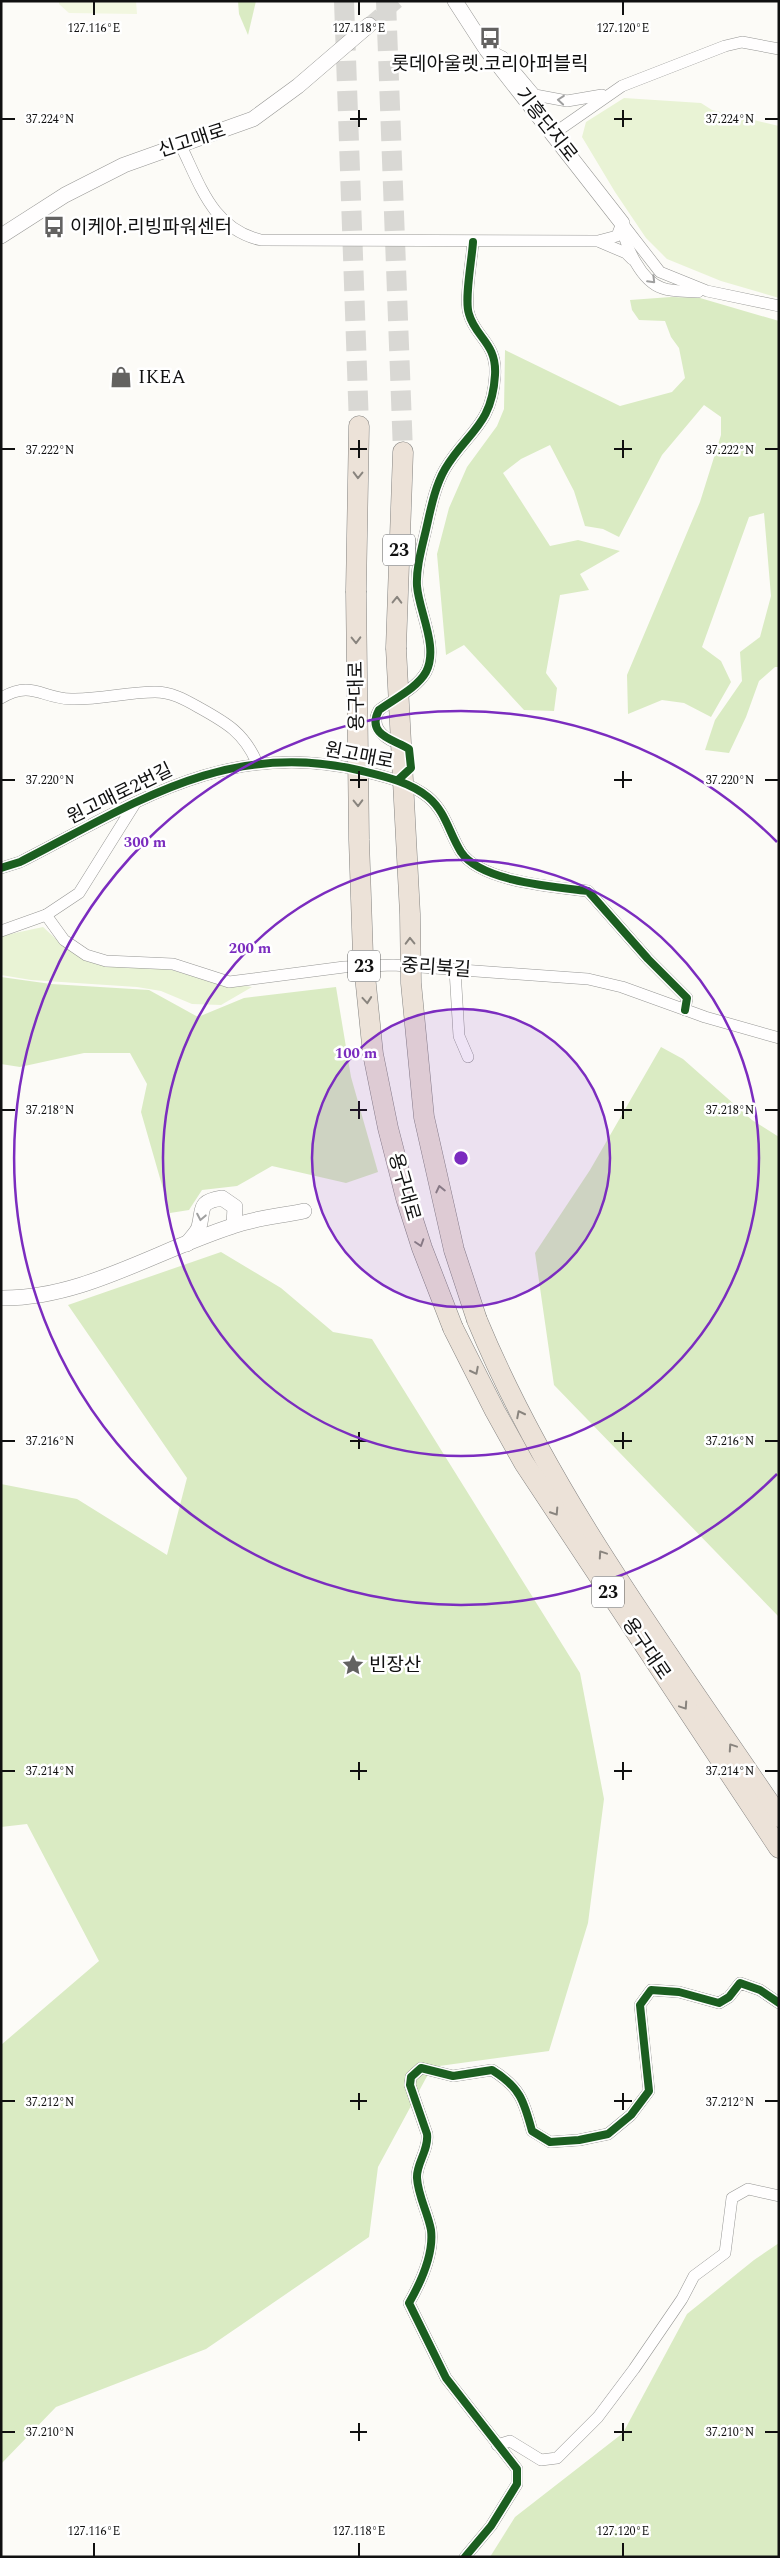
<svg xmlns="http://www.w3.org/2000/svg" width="780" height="2558" font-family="Spectral,'Noto Sans KR',serif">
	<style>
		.green { fill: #e9f3d5 }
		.forest { fill: #daebc3 }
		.pitch { fill: #f2f7e0 }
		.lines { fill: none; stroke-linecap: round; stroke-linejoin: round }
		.tertiary-tunnel { stroke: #d9d8d4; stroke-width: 15; stroke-dasharray: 15 8; stroke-linecap: butt }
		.trunk-tunnel { stroke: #d9d8d4; stroke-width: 20; stroke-dasharray: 20 10; stroke-linecap: butt }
		.minor-casing { stroke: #969694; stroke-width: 12 }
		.tertiary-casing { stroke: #969694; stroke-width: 16 }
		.trunk-casing { stroke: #848381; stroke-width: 21 }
		.minor { stroke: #fffefe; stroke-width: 11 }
		.tertiary { stroke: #fffefe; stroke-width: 15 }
		.trunk { stroke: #ece2d8; stroke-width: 20 }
		.trunk-bridge-casing { stroke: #848381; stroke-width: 21; stroke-linecap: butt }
		.trunk-bridge { stroke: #ece2d8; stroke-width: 20 }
		.cycleway-casing { stroke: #fff; stroke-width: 11 }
		.cycleway { stroke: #1b5e20; stroke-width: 8 }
		.oneway { stroke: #9f9f9f }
		.oneway2 { stroke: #89847e }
		.ticks { fill: none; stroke: #101010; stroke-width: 2 }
		.ring { fill: none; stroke: #7b2cbf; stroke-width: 2.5 }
		.labels { text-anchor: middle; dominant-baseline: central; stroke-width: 5; stroke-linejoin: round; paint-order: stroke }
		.shield { fill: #fff; stroke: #585858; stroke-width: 1 }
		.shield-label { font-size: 18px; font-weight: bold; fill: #101010 }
		.poi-label { font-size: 19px; fill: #101010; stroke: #fff; text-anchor: start }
		.street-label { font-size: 19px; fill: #101010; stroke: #fff }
		.ticks-label { font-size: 12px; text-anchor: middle; fill: #101010; stroke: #fff; stroke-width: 5; stroke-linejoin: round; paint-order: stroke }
		.centre { fill: #7b2cbf; stroke: #fff; stroke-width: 2.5 }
		.ring-label { font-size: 15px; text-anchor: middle; font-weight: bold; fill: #7b2cbf; stroke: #fff; stroke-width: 5; stroke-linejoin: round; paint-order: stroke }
	</style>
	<rect width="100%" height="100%" fill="#fcfbf7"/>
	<g class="green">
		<path d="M624,98L701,103L712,110L779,126V298L721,281L667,259L646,238L615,192L582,137L586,122Z"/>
		<path d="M43,927L57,940L89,961L162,967L209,981L252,987L221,1005L192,1004L161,991L137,987L31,980L1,975V936Z"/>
	</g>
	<g class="forest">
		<path d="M238,1H256L248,35L239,14Z"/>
		<path d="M671,297L700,298L779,321V667H775L759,681L746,717L729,753L705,750L715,720L742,681L740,652L760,637L771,596L764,513L749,517L702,647L721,661L731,682L711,717L684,703L662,700L628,714L627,675L700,502L721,435V417L704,405L662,455L619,537L603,529L585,526L574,491L550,445L521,459L503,473L550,546L578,540L620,551L580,574L589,590L560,595L546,673L557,688L554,711L524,710L464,645L446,655L437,554L449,508L467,467L497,426L504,409L505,350L620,406L672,392L685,378L679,348L671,337L665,321L639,320L632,310L630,300Z"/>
		<path d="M1,977L51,984L149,990L198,1017L244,998L336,987L351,1077L378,1172L346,1183L272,1166L237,1186L202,1190L189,1210L170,1213L141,1112L147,1084L130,1053H84L20,1067L1,1064Z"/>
		<path d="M661,1047L683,1059L752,1120L779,1137V1617L554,1385L535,1253L590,1170Z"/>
		<path d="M221,1252L281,1288L333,1332L372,1339L580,1673L604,1799L588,1923L549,2051L432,2067L378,2167L369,2237L206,2349L56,2407L1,2464V2045L99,1961L27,1824L1,1827V1484L77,1499L167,1555L187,1478L68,1305Z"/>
		<path d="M779,2243V2557H490L515,2517L623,2433L687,2314L754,2260Z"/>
	</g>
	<path class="pitch" d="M59,1H136L137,14L69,13L59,4Z"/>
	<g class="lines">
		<path class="tertiary-tunnel" d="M369,25L397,1"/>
		<g class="trunk-tunnel">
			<path d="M344,1L359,426"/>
			<path d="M386,1L403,452"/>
		</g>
		<g class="minor-casing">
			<g id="minor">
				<path d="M489,50L503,57L535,95L567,101L602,95"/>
				<path d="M553,134L622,86L725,46L742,42L779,49"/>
				<path d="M180,144C200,184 212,229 261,240L598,241L617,236L622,223"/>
				<path d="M622,223L660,272L707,291L779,306"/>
				<path d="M622,227C626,247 641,281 662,288C673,292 686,291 698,292"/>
				<path d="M600,242L626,253L632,259"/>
				<path d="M1,698C32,680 41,698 71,699C99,700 127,692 155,692C171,692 184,699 198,707C225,722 244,732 257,763"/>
				<path d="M404,746C388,741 368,729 379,710C394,699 417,688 426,672C439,647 419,612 417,586C416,569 421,551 425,534C430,513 434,488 445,469C467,432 492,426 495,375C497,343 475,337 469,314C464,300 472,259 473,242"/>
				<path d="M1,868L20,862C132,805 226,739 358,770C382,776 408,781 428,797C446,812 449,833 461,852C481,882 555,887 588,891L648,959L687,998L685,1010"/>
				<path d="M46,915L64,940L86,955L106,961L173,964L229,982L344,967L393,965L588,979L622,987L705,1017L779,1038"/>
				<path d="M1,931L46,915L79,893L134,805"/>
				<path d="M455,970L459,1036L468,1057"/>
				<path d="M497,2445L510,2441L541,2460L557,2458L598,2417L634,2369L682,2299L694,2276L725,2253L732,2198L748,2189L779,2196"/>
				<path d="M465,2557L491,2526L517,2484V2469L446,2378L409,2303C421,2282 434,2255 431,2230C428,2213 418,2196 417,2178C416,2164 429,2150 427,2134L410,2085L411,2077L421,2068L453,2076L492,2070C520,2087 524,2101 532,2131L550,2142L579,2140L608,2134L631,2115L649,2091L640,2005L651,1990L679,1992L719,2003L729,1997L740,1983L760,1990L779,2003"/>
			</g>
		</g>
		<g class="tertiary-casing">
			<g id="tertiary">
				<path d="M455,1L486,49L622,223"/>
				<path d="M1,236L65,195L124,165L253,119L298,86L369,25"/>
				<path d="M187,1244C190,1239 197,1233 199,1227C204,1209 197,1202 222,1198L235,1207L234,1225"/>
				<path d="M1,1298C83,1299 157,1250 233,1226C255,1218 281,1216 304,1211"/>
			</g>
		</g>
		<g class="trunk-casing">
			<g id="trunk">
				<path d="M356,591L359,426"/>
				<path d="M396,648L403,452"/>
				<path d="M477,1320C551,1499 671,1656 779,1817"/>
				<path d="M453,1328L495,1411L524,1463L779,1848"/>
			</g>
		</g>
		<use href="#minor" class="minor"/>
		<use href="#tertiary" class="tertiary"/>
		<use href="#trunk" class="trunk"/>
		<g class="trunk-bridge-casing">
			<g id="trunk-bridge">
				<path d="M356,591L359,840L363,956L373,1054L388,1128L406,1198L422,1248L453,1328"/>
				<path d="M396,648L410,914L411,983L424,1117L454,1250L477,1320"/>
			</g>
		</g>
		<use href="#trunk-bridge" class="trunk-bridge"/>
		<g class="cycleway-casing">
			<g id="cycleway">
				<path d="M398,780L411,768L409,749C396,740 365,736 379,710C394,699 417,688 426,672C439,647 419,612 417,586C416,569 421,551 425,534C430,513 434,488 445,469C467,432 492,426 495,375C497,343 475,337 469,314C464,300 472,259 473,242"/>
				<path d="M1,868L20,862C132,805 226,739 358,770C382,776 408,781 428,797C446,812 449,833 461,852C481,882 555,887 588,891L648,959L687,998L685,1010"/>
				<path d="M465,2557L491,2526L517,2484V2469L446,2378L409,2303C421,2282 434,2255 431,2230C428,2213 418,2196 417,2178C416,2164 429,2150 427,2134L410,2085L411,2077L421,2068L453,2076L492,2070C520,2087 524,2101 532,2131L550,2142L579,2140L608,2134L631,2115L649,2091L640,2005L651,1990L679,1992L719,2003L729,1997L740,1983L760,1990L779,2003"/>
			</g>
		</g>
		<use href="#cycleway" class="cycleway"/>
	</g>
	<defs><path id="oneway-chevron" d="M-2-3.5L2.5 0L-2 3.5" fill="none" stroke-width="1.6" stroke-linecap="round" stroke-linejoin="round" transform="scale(1.25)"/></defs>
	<g class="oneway">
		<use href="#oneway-chevron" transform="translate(561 100) rotate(-175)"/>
		<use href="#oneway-chevron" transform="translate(652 280) rotate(45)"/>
		<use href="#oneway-chevron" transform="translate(201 1217) rotate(101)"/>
	</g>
	<g class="oneway2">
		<use href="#oneway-chevron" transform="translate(358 475) rotate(91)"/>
		<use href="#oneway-chevron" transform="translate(397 600) rotate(-89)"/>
		<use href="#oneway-chevron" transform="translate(356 640) rotate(89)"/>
		<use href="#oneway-chevron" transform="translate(358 803) rotate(89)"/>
		<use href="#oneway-chevron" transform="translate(410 941) rotate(-91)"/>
		<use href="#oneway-chevron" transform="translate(367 1000) rotate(85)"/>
		<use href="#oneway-chevron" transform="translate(440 1189) rotate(-103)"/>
		<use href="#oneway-chevron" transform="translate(420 1243) rotate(72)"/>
		<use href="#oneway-chevron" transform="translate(475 1371) rotate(63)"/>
		<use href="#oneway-chevron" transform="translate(520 1414) rotate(-117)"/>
		<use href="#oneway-chevron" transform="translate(555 1512) rotate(57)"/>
		<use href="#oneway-chevron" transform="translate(602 1554) rotate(-124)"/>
		<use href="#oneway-chevron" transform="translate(684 1706) rotate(56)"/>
		<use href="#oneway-chevron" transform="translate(732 1747) rotate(-124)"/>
	</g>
	<path class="ticks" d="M94,2V15M359,2V15M623,2V15M359,110V127M623,110V127M2,119H15M350,119H367M614,119H632M765,119H778M359,440V458M623,440V458M2,449H15M350,449H367M614,449H632M765,449H778M359,771V788M623,771V788M2,780H15M350,780H367M614,780H632M765,780H778M359,1101V1119M623,1101V1119M2,1110H15M350,1110H367M614,1110H632M765,1110H778M359,1432V1449M623,1432V1449M2,1441H15M350,1441H367M614,1441H632M765,1441H778M359,1762V1780M623,1762V1780M2,1771H15M350,1771H367M614,1771H632M765,1771H778M359,2093V2110M623,2093V2110M2,2101H15M350,2101H367M614,2101H632M765,2101H778M359,2423V2441M623,2423V2441M2,2432H15M350,2432H367M614,2432H632M765,2432H778M94,2543V2556M359,2543V2556M623,2543V2556"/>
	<circle cx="461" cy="1158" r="149" fill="#7b2cbf" fill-opacity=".12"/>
	<g class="ring">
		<circle cx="461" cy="1158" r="149"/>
		<circle cx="461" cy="1158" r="298"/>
		<path d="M777 1474A447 447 0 1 1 777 842"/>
	</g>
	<defs>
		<g id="bus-bare" transform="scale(1.725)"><path d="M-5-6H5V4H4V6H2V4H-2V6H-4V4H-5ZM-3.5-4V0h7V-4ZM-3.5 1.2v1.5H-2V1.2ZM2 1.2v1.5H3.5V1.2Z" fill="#636261" stroke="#fff" stroke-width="2.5" paint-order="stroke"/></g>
		<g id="shop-bare" transform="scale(1.725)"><path d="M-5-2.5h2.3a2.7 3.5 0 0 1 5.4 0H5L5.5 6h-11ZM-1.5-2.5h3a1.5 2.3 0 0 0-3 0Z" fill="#636261" stroke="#fff" stroke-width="2.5" paint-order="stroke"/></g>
		<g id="sight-bare" transform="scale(1.725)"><path d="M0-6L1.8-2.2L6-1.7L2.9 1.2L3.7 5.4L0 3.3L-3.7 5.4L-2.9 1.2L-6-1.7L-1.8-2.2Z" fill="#636261" stroke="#fff" stroke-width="2.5" paint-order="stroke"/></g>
	</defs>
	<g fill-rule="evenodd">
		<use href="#bus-bare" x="490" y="38"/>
		<use href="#bus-bare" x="54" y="227"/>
		<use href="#shop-bare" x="121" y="377"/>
		<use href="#sight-bare" x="353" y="1665"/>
	</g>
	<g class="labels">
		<g class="shield">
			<rect x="383" y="534.5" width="32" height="31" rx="4"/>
			<rect x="348" y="950.5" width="32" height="31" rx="4"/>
			<rect x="592" y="1576.5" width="32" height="31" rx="4"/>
		</g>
		<g class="shield-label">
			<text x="399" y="550">23</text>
			<text x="364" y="966">23</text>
			<text x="608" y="1592">23</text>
		</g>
		<g class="poi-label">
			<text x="490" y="64" text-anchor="middle">롯데아울렛.코리아퍼블릭</text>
			<text x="70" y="227">이케아.리빙파워센터</text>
			<text x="138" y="377">IKEA</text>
			<text x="369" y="1665">빈장산</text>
		</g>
		<g class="street-label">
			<text transform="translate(546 125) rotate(52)">기흥단지로</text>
			<text transform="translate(192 141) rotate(-18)">신고매로</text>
			<text transform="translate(357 696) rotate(-91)">용구대로</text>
			<text transform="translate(359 756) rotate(11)">원고매로</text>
			<text transform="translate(120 794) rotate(-26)">원고매로2번길</text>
			<text transform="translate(436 968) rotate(4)">중리북길</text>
			<text transform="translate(404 1187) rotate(74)">용구대로</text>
			<text transform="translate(646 1649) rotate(56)">용구대로</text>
		</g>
	</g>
	<g class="ticks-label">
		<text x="94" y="32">127.116°E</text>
		<text x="359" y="32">127.118°E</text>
		<text x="623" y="32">127.120°E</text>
		<text x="50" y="123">37.224°N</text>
		<text x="730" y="123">37.224°N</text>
		<text x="50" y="454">37.222°N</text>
		<text x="730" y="454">37.222°N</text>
		<text x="50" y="784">37.220°N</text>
		<text x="730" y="784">37.220°N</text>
		<text x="50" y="1114">37.218°N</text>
		<text x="730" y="1114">37.218°N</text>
		<text x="50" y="1445">37.216°N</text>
		<text x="730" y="1445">37.216°N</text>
		<text x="50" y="1775">37.214°N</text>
		<text x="730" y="1775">37.214°N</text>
		<text x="50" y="2106">37.212°N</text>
		<text x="730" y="2106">37.212°N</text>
		<text x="50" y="2436">37.210°N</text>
		<text x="730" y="2436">37.210°N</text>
		<text x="94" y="2535">127.116°E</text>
		<text x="359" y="2535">127.118°E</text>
		<text x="623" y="2535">127.120°E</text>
	</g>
	<circle cx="461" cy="1158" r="8" class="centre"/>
	<g class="ring-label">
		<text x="145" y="847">300 m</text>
		<text x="250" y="953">200 m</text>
		<text x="356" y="1058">100 m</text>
	</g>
	<rect width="780" height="2558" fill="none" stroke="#101010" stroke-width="5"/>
</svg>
